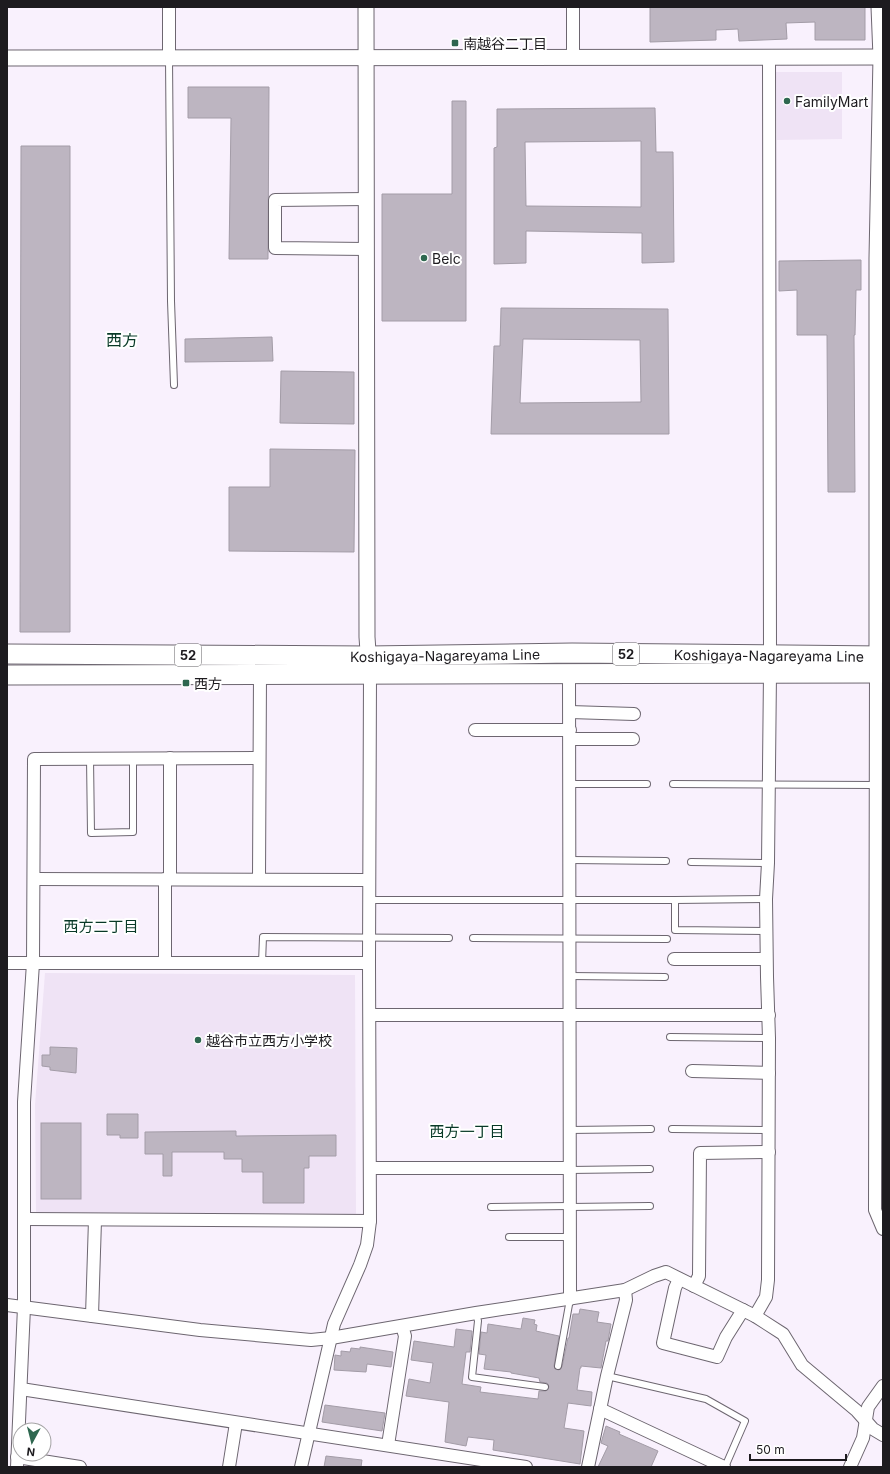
<svg xmlns="http://www.w3.org/2000/svg" width="890" height="1474" font-family="Inter,'Noto Sans JP',sans-serif">
	<style>
		.built { fill: #efe3f5 }
		.building { fill: #bdb5c1; stroke: #a39ca7; fill-rule: evenodd }
		.lines { fill: none; stroke-linecap: round; stroke-linejoin: round }
		.service-casing { stroke: #6d6670; stroke-width: 8 }
		.minor-casing { stroke: #6d6670; stroke-width: 14 }
		.tertiary-casing { stroke: #6d6670; stroke-width: 17 }
		.primary-casing { stroke: #6d6670; stroke-width: 21 }
		.service { stroke: #fff; stroke-width: 6 }
		.minor { stroke: #fff; stroke-width: 12 }
		.tertiary { stroke: #fff; stroke-width: 15 }
		.primary { stroke: #fff; stroke-width: 19 }
		.poi-dot { fill: #2e674f; stroke: #fff; stroke-width: 1.5 }
		.labels { text-anchor: middle; dominant-baseline: central; stroke-width: 4; stroke-linejoin: round; paint-order: stroke }
		.shield { fill: #fff; stroke: #615f62; stroke-width: 1 }
		.shield-label { font-size: 13px; font-weight: bold; fill: #1d1b1f }
		.poi-label { font-size: 14px; fill: #1d1b1f; stroke: #fff; text-anchor: start }
		.street-label { font-size: 14px; fill: #1d1b1f; stroke: #fff }
		.neighbourhood-label { font-size: 15px; fill: #083927; stroke: #fff }
		.quarter-label { font-size: 16px; fill: #083927; stroke: #fff }
	</style>
	<rect width="100%" height="100%" fill="#f9f1fd"/>
	<g class="built">
		<path d="M776,72H842V139L777,140Z"/>
		<path d="M45,973L355,975L356,1214L36,1213L35,1105Z"/>
	</g>
	<g class="building">
		<path d="M650,7H865V40H815V22L786,23L787,39L739,41L738,29L716,30V40L650,42Z"/>
		<path d="M188,87H269L268,259H229L231,118H188Z"/>
		<path d="M452,101H466V321H382V194H452Z"/>
		<path d="M655,108L656,152H673L674,262L642,263V233L526,231V263L494,264V148L497,147V109ZM641,141V207L526,206L525,142Z"/>
		<path d="M21,146H70V632H20Z"/>
		<path d="M861,260V290H856L855,335H854L855,492H828L827,335H797V290L779,291V261Z"/>
		<path d="M501,308L668,309L669,434H491L494,346H500ZM523,339L640,340L641,402L520,403Z"/>
		<path d="M272,337L273,361L185,362V339Z"/>
		<path d="M281,371L354,372V424L280,423Z"/>
		<path d="M270,449L355,450L354,552L229,551V487H270Z"/>
		<path d="M50,1047L77,1048L76,1073L50,1070V1067L42,1066V1055H50Z"/>
		<path d="M107,1114H138V1138H120V1135H107Z"/>
		<rect x="41" y="1123" width="40" height="76"/>
		<path d="M236,1131V1136L336,1135V1156H309V1168H304V1203H263V1172H242V1159H224V1152H172V1176H163V1154H145V1132Z"/>
		<path d="M580,1309L599,1312L597,1322L611,1324L608,1341H606L601,1368L581,1366V1368H580L577,1390L592,1392L591,1406L568,1403L564,1428L584,1431L580,1464L493,1450L494,1440L468,1437L466,1446L445,1442L449,1402L406,1396L409,1379L430,1383L433,1363L411,1360L414,1341L454,1347L456,1329L472,1331L470,1352H466L462,1384L481,1387L480,1392L538,1399L539,1391H546L549,1387L547,1383L540,1382L539,1378L511,1373V1372L484,1369L486,1355L479,1354L481,1332L487,1333L488,1324L521,1329L523,1318L535,1320L534,1324L537,1325L536,1331L559,1336L554,1366L555,1369L559,1370L562,1367L568,1338H569L573,1314H579Z"/>
		<path d="M360,1347L393,1352L391,1367L367,1364L366,1372L334,1370L335,1355L341,1356V1351L350,1352L351,1348L360,1349Z"/>
		<path d="M325,1405L385,1413L382,1431L322,1422Z"/>
		<path d="M606,1426L620,1432L619,1434L658,1451L651,1467H598L608,1446L601,1443Z"/>
		<path d="M326,1456L362,1460L361,1467H324Z"/>
	</g>
	<g class="lines">
		<g class="service-casing">
			<g id="service">
				<path d="M169,58L171,301L174,385"/>
				<path d="M90,758L91,833L133,832V758"/>
				<path d="M570,784H647"/>
				<path d="M673,784L875,785"/>
				<path d="M571,860L666,861"/>
				<path d="M691,862L768,863"/>
				<path d="M369,900H675"/>
				<path d="M766,931L675,930V900L766,899"/>
				<path d="M473,938L667,939"/>
				<path d="M262,963L263,937L449,938"/>
				<path d="M570,976L665,977"/>
				<path d="M670,1037L769,1038"/>
				<path d="M672,1129L768,1130"/>
				<path d="M569,1130L651,1129"/>
				<path d="M569,1170L650,1169"/>
				<path d="M491,1207L570,1206"/>
				<path d="M570,1207L650,1206"/>
				<path d="M509,1237H569"/>
				<path d="M476,1313L478,1321L472,1377L545,1387"/>
				<path d="M558,1366L570,1299"/>
				<path d="M607,1376L706,1399L745,1421L725,1467"/>
			</g>
		</g>
		<g class="minor-casing">
			<g id="minor">
				<path d="M169,7V58"/>
				<path d="M769,57L770,656"/>
				<path d="M573,58V7"/>
				<path d="M366,199L275,200V248L366,249"/>
				<path d="M876,667L875,1210L883,1229"/>
				<path d="M569,673C571,882 568,1090 570,1299"/>
				<path d="M570,712L634,714"/>
				<path d="M475,730H570"/>
				<path d="M570,739H633"/>
				<path d="M170,758V879"/>
				<path d="M34,879L369,880"/>
				<path d="M165,879V963"/>
				<path d="M259,879L260,674"/>
				<path d="M674,959H766"/>
				<path d="M7,963H369"/>
				<path d="M370,1015H769"/>
				<path d="M692,1071L769,1073"/>
				<path d="M370,1168H569"/>
				<path d="M25,1219L370,1221"/>
				<path d="M679,1279L675,1288L663,1343L717,1357L726,1337L743,1310"/>
				<path d="M694,1286L699,1276L700,1153L769,1152"/>
				<path d="M7,1305L200,1330L311,1340L331,1338L476,1313L625,1290L654,1276L666,1272L755,1316L783,1334L802,1365L857,1411L873,1429L883,1435"/>
				<path d="M92,1316L95,1220"/>
				<path d="M755,1316L766,1297L768,1280L769,1038L767,977L766,899L768,863L770,673"/>
				<path d="M21,1389L526,1467"/>
				<path d="M600,1409L724,1467"/>
				<path d="M388,1445L405,1336L402,1326"/>
				<path d="M17,1457L80,1467"/>
				<path d="M17,1467L24,1307V1102L33,963L34,759L259,758"/>
				<path d="M229,1467L236,1423"/>
				<path d="M301,1467L334,1324L360,1265L367,1245L370,1221L369,963L370,674"/>
				<path d="M588,1467L607,1376L626,1300L625,1290"/>
				<path d="M850,1467L863,1438L868,1407L883,1386"/>
			</g>
		</g>
		<g class="tertiary-casing">
			<g id="tertiary">
				<path d="M366,7L367,637L369,666"/>
				<path d="M7,58L883,57"/>
				<path d="M877,656V258L881,57L879,7"/>
			</g>
		</g>
		<g class="primary-casing">
			<g id="primary">
				<path id="s1" d="M7,654L368,656L572,653L883,656"/>
				<path d="M7,675L883,673"/>
			</g>
		</g>
		<use href="#service" class="service"/>
		<use href="#minor" class="minor"/>
		<use href="#tertiary" class="tertiary"/>
		<use href="#primary" class="primary"/>
	</g>
	<g class="poi-dot">
		<rect x="451" y="39" width="8" height="8" rx="2"/>
		<circle cx="787" cy="101" r="4"/>
		<circle cx="424" cy="258" r="4"/>
		<rect x="182" y="679" width="8" height="8" rx="2"/>
		<circle cx="198" cy="1040" r="4"/>
	</g>
	<g class="labels">
		<g class="shield">
			<rect x="613" y="643" width="26" height="22" rx="3"/>
			<rect x="175" y="644" width="26" height="22" rx="3"/>
		</g>
		<g class="shield-label">
			<text x="626" y="654">52</text>
			<text x="188" y="655">52</text>
		</g>
		<g class="poi-label">
			<text x="463" y="43">南越谷二丁目</text>
			<text x="795" y="101">FamilyMart</text>
			<text x="432" y="258">Belc</text>
			<text x="194" y="683">西方</text>
			<text x="206" y="1040">越谷市立西方小学校</text>
		</g>
		<g class="street-label">
			<text stroke="none"><textPath href="#s1" startOffset="438">Koshigaya-Nagareyama Line</textPath></text>
			<text stroke="none"><textPath href="#s1" startOffset="762">Koshigaya-Nagareyama Line</textPath></text>
		</g>
		<g class="neighbourhood-label">
			<text x="101" y="926">西方二丁目</text>
			<text x="467" y="1131">西方一丁目</text>
		</g>
		<g class="quarter-label">
			<text x="122" y="340">西方</text>
		</g>
	</g>
	<rect width="890" height="1474" fill="none" stroke="#1d1b1f" stroke-width="16"/>
	<g transform="translate(32 1442) rotate(187)"><circle r="19" fill="#ffffff" stroke="#a5a4a5"/>
	<path d="M0-3L7 15L0 10L-7 15Z" fill="#2e674f"/>
	<text y="-6" font-size="11" font-weight="bold" text-anchor="middle" fill="#1d1b1f">N</text>
	</g>
	<path d="M750 1454v6h96v-6" fill="none" stroke="#1d1b1f" stroke-width="2"/>
	<text x="756" y="1454" font-size="12" fill="#1d1b1f" stroke="#ffffff" stroke-width="3" paint-order="stroke">50 m</text>
</svg>
